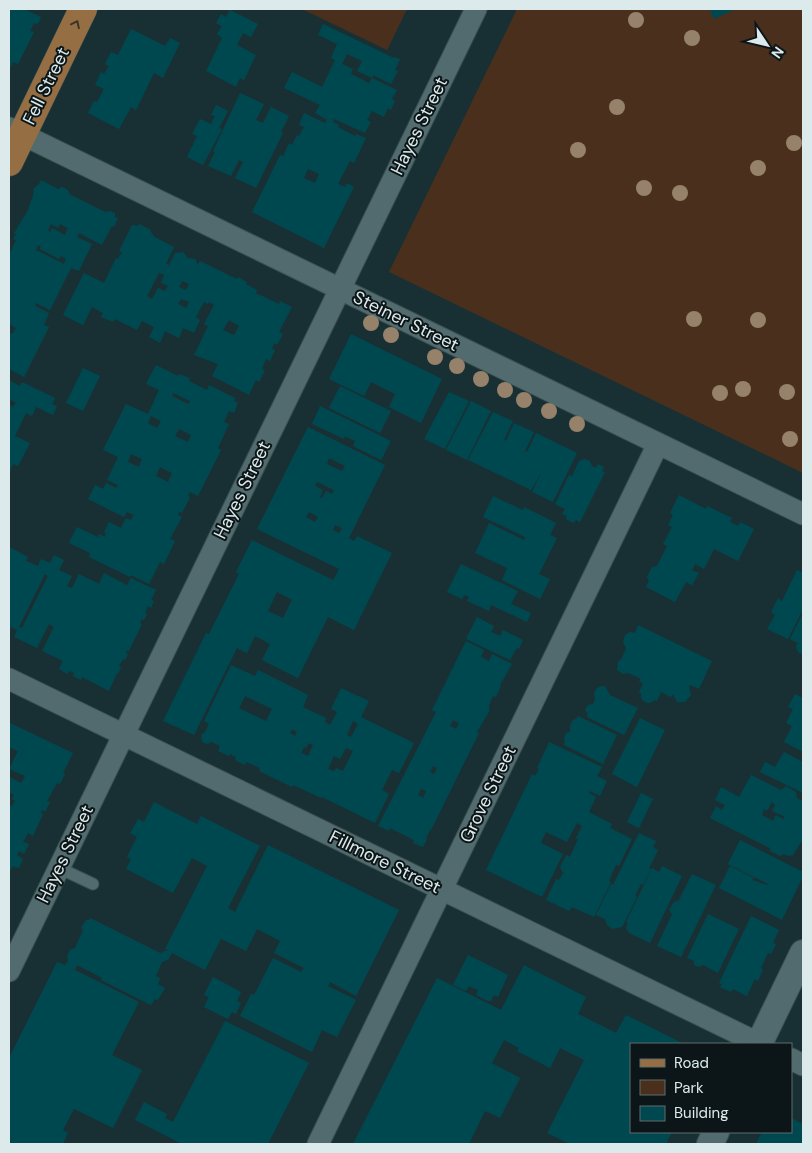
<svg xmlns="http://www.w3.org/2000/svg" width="812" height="1153" font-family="'DM Sans',sans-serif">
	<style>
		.green { fill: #4a301c }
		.building { fill: #004850; fill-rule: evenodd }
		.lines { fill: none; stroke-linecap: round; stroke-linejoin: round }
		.service-casing { stroke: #3b4f51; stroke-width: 13 }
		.minor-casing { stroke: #3b4f51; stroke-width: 23 }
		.tertiary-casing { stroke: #3b4f51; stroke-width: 28 }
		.primary-casing { stroke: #3b4f51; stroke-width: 29 }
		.service { stroke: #526b6e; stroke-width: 11 }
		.minor { stroke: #526b6e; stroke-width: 21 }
		.tertiary { stroke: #526b6e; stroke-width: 26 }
		.primary { stroke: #956f43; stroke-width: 28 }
		.tree { fill: #96826b }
		.oneway { stroke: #3c3527 }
		.labels { text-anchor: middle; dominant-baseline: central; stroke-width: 4; stroke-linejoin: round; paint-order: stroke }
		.street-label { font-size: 18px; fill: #dceaec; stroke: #0c1618 }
	</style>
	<rect width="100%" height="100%" fill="#183033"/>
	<g class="green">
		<path d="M302,9H407L387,50Z"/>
		<path d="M517,9H803V473L389,272Z"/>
	</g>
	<g class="building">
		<path d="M9,9H24L41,17L38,24L34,23L30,31L34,32L18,64L13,62L9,71Z"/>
		<path d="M709,9H736L714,19Z"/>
		<path d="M230,10L258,24L251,37L243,33L237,45L256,55L244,80L240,78L236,87L206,71L222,38L217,34L222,26L216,23L221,14L226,17Z"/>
		<path d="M323,24L394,58L395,57L400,59L395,70L398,71L391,84L373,75L372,78L357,71L362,61L347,54L342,64L353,69L351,74L369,83L372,78L397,90L392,99L395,101L391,110L388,108L384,117L372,111L367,120L371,122L365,133L334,119L333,122L339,125L338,127L355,136L356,134L366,138L354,163L350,161L338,184L345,187L347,183L354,187L324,248L252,212L280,155L283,156L289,143L292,145L297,135L299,136L304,127L299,125L304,113L325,123L327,120L315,113L320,105L284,88L292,72L322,87L335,60L331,58L337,44L318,35ZM308,169L319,174L315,183L304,178Z"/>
		<path d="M131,29L165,46L170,38L180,43L163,78L154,73L136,110L131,107L119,129L88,113L94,101L97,102L104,89L95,85L101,72L104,74L109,66L105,64L111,52L118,55Z"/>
		<path d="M240,93L264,104L256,120L263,123L271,107L289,116L281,132L283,133L256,188L235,178L243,162L239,160L231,176L208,166L215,152L213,151Z"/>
		<path d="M216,105L228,111L219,128L222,129L203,165L187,157L197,136L192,134L200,119L211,124L215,116L211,115Z"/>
		<path d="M41,180L58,189L62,187L68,190L69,194L105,212L110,211L115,213V217L118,218L114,227L112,226L102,245L79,233L77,237L92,244L79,271L71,268L50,310L36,303L35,306L49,313L44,325L49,327L24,377L9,369V332L12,334L16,328L9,324V255L16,240L13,239L16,234L14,233L27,212L33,196L34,188L39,184ZM51,224L58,228L60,224L68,228L65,235L52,228L50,232L48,230ZM38,245L41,247L40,249L59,259L61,256L66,259L64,264L36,250Z"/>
		<path d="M139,224L151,230L150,231L155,237L174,247L166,264L169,265L175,253L183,252L188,258L195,259L198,265L200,261L237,279L238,277L247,282L246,284L257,290L256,293L279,304L280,301L292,307L279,332L283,334L277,345L274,343L272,349L275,350L270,361L266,359L262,369L265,370L259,382L256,380L249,395L212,376L218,364L194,355L208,326L204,324L214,305L209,302L208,304L204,302L196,317L200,320L194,333L183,328L179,338L165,331L160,343L149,337L154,327L142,321L137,330L115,319L113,322L101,317L103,313L92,307L83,325L63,315L84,273L104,283L116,258L118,259L122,252L119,251L132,225L138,226ZM159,273L164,275L161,283L168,286L165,291L158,288L152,299L147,296ZM182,281L189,284L186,290L179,287ZM181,299L189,302L186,308L178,304ZM229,320L239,326L234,335L223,330Z"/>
		<path d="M351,334L442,379L421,423L389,407L395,394L371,382L364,396L329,379Z"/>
		<path d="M156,365L178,376L179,374L190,378L189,381L207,390L209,385L235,398L234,401L238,403L234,413L229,411L224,422L229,424L218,448L221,450L198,496L190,492L188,496L190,497L182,513L179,512L178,515L182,517L170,539L175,541L164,564L160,562L149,584L131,575L130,577L89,557L90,553L69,543L77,527L98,537L99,534L105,537L106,533L104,532L109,522L121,528L126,518L131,520L134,515L127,512L124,517L88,499L95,485L103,489L106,483L116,488L118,485L107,480L118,457L103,450L126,404L148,414L159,390L146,384ZM173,393L190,401L188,404L172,396ZM151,416L161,421L157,428L148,423ZM179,429L191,435L188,442L175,436ZM131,454L142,459L139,467L128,462ZM160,467L172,473L168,482L156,476Z"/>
		<path d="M83,368L100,376L83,411L66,403Z"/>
		<path d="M9,380L20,386L22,382L55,398L52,404L57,406L53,415L36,407L32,416L26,413L15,436L30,443L18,466L13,464L9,474V404L13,407L16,403L9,399Z"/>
		<path d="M340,386L391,411L380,433L329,408Z"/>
		<path d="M449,392L469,401L445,449L424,439Z"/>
		<path d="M471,401L491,411L467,460L446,450Z"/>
		<path d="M320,406L391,441L381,460L353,446L355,441L345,436L344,439L312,424Z"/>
		<path d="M493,412L513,421L504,440L506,441L514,423L534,432L525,451L527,452L536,433L577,453L553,502L532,492L542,471L531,490L468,460Z"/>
		<path d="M308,427L385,465L349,538L354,541L357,536L392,553L354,630L328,617L298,678L262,660L270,644L255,636L247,653L237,648L194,735L163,721L206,633L209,634L239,574L236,572L252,540L333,580L339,569L257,529ZM329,458L345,466L342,471L327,464ZM317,482L334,490L332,494L326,491L322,498L320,497L323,490L315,486ZM309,512L318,517L315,522L306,517ZM335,525L342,528L339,533L333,530ZM277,592L292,600L283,618L268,611Z"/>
		<path d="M584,459L590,461L592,466L596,468L598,464L604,467L602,471L605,472L580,522L576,520L574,523L566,519L567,516L562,514L565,509L555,504L569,475L572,476L579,461Z"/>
		<path d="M679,495L706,509L707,506L732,518L730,522L738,526L740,522L754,529L738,561L714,549L704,569L695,564L692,570L699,573L692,585L686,582L675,602L646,587L649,581L647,577L652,567L657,566L667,546L663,544L672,527L668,525L673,515L670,513Z"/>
		<path d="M493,496L523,510L524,507L556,523L550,535L557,538L539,574L550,579L540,599L502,580L507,568L475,553L489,523L524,540L525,537L483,517Z"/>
		<path d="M9,547L28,557L26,561L38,566L41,559L50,563L54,555L64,560L59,570L72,576L67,586L72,588L79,574L99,584L104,573L127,585L131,578L156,590L151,600L154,601L151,608L148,606L145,613L147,614L144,620L142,619L140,623L142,624L129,651L127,650L126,653L128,654L125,660L123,659L119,666L121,667L118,674L117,673L109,691L82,677L81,680L73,676L74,673L69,671L67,674L59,669L63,661L42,651L54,627L49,624L37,648L14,637L17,630L11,627L10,630L9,629ZM45,574L48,576L22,628L19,627Z"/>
		<path d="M461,564L518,591L511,604L531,613L527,622L491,605L489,611L467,601L469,597L464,595L462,599L447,592Z"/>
		<path d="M797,570L803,573V609L788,639L767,629L775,615L771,612L778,598L782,601Z"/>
		<path d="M803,613V655L798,652L796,646L798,643L790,639Z"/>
		<path d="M477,617L494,626L491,632L500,636L503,630L523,640L519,649L517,648L510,660L466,639Z"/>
		<path d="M638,625L712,661L699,689L690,685L689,687L691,695L685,702H677L673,694L671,697L661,692L657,701L655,700L650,703H647L642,700L641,697V693L639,692L643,684L639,681L641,679L628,673L623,674L617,670L618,662L622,658L626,648L623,642L625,635L630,632L635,633Z"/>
		<path d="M466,641L484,650L481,657L489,661L492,654L512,664L500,685L501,686L496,697L493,696L489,705V709L490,710L477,732L479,733L431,830H430L426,838L427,839L423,847L413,843L414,840L390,828L389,831L378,826L436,712L432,710ZM453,720L459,723L456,729L450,726ZM433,766L437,768L434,774L430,772ZM421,789L426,791L423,798L418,795Z"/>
		<path d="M231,665L255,676L258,670L308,695L303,707L326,718L325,722L330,725L337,712L331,709L341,688L369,701L361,717L414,743L399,773L392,770L382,790L389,794L375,823L322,797L321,798L293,785L292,787L259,771L260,768L246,762L245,765L235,760L236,757L230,754L229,756L218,751L220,746L212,742L207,744L202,742L201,735L205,732L209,724L204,721ZM245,696L272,709L266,721L239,708ZM353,721L358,724L351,737L347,735ZM292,729L297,732L295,736L290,733ZM309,743L313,745L308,756L301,753L304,747L306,748ZM346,748L353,751L343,771L336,768L334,771L328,769L334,756L340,759Z"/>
		<path d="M600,686H605L610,695L638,708L624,735L587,717L588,714L585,710L588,705L593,704L595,699L594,694L596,689Z"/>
		<path d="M795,694L803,698V752L784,742L792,726L786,723L793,709L788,707Z"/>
		<path d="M578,716L617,735L603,764L564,745L565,742L564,738L566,733L570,732V726L573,720L576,719Z"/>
		<path d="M640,718L665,730L637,787L612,774Z"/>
		<path d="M10,723L73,753L63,773L65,774L60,784L57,783L47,801L50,802L45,812L42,810L41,813L43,814L33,836L28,833L23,842L29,844L24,854L19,851L17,855L23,859L19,868L13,866L9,873V804L12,806L15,801L12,799L14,795L9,792V777L21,783L25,776L9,769L18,751L9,747Z"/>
		<path d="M549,742L602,767L597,776L607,781L600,796L590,791L589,793L596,797L589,812L612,824L610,828L632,839L619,866L616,865L609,881L611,882L594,917L572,907L569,911L546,900L556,879L559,880L563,873L560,867L566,855L570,857L578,839L576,838L582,826L577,823L567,842L546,832L541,843L563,854L542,897L486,870L532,774L535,776L539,769L537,768Z"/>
		<path d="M784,752L803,762V793L760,772L765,762L775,767Z"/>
		<path d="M751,775L781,790L786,786L796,792L797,798L803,801V843L801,842L793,855L788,856L784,854L780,856L770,851V848L710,818L716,806L722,810L725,805L715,800L721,787L739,797ZM772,802L775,805L772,811L785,817L783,819L776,815L773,821L762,815L764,809L767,811Z"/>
		<path d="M641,793L653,799L639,828L627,822Z"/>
		<path d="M154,802L197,824L201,816L260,846L228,908L235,912L268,845L399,910L356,996L330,982L328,986L356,1000L337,1037L322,1030L312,1052L240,1016L251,994L254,995L273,958L301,972L304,968L274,953L280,941L257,929L246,951L221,939L205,970L172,953L168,960L162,962L156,976L160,978L158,984L165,988L158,1000L155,999L151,1005L101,980L102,978L77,965L75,970L139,1002L112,1055L142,1070L113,1128L74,1109L63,1130L68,1133L63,1144H9V1058L57,962L65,965L68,961L67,956L70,950L75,948L83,930L81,928L86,920H89L90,918L160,953L168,950L165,949L207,866L192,858L173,893L126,869L131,859L127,857L137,837L130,833L138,819L144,822Z"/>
		<path d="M639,833L656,841L653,847L658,850L649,868L651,869L643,885L641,884L635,896L637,897L622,927L612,929L607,925L605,919L596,915L611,884L613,885Z"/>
		<path d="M740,840L803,872V876L782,920L719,888L730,866L754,878L752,880L767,885L768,884L728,864Z"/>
		<path d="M662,866L682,876L650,943L629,933L626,928L628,923L626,922L652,868L659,872Z"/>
		<path d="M692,874L716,885L681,957L657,946L672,914L669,910L674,902L679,900Z"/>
		<path d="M708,914L739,929L718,973L703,965L699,967L694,965V961L687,958Z"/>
		<path d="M751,916L779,930L773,943L776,944L771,954L768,953L761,968L763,970L758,981L755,979L747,996L733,989L731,992L720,987L722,984L719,983Z"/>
		<path d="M468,955L508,975L498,997L494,995L491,1001H488L476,995L478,990L469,986L466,991L453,985Z"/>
		<path d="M524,965L586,997L578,1014L616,1033L626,1015L684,1044H631V1132H672L666,1144H570L547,1133L584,1060L560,1048L550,1068L517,1051L519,1048L504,1040L492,1063L520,1078L500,1118L485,1111L469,1144H353L437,978L501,1010Z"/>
		<path d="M213,977L241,992L237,1001L241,1003L236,1014L232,1012L228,1019L204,1007L209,997L204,995Z"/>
		<path d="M225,1021L309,1063L268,1144H182L135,1120L144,1102L167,1114L165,1118L173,1122Z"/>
		<path d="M791,1118L803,1124V1144H756L762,1132H791Z"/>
	</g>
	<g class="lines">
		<g class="service-casing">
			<path id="service" d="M59,868L93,884"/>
		</g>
		<g class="minor-casing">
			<g id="minor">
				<path d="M9,128L803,514"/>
				<path d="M9,679L760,1044"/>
				<path d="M9,971L476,9"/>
				<path d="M791,1059L803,1065"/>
				<path d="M318,1144L658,444"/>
			</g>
		</g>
		<g class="tertiary-casing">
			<g id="tertiary">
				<path d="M759,1044L803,953"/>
				<path d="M710,1144L716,1132"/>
			</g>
		</g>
		<g class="primary-casing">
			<path id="primary" d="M9,162L83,9"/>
		</g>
		<use href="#service" class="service"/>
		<use href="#minor" class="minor"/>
		<use href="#tertiary" class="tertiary"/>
		<use href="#primary" class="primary"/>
	</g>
	<g class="tree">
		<circle cx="636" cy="20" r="8"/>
		<circle cx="692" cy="38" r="8"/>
		<circle cx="617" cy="107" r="8"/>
		<circle cx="794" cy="143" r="8"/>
		<circle cx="578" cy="150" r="8"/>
		<circle cx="758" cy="168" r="8"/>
		<circle cx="644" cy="188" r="8"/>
		<circle cx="680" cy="193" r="8"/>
		<circle cx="694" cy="319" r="8"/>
		<circle cx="758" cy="320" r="8"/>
		<circle cx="371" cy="323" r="8"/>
		<circle cx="391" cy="335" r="8"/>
		<circle cx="435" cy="357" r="8"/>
		<circle cx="457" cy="366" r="8"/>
		<circle cx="481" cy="379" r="8"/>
		<circle cx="743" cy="389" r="8"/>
		<circle cx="505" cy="390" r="8"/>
		<circle cx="787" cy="392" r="8"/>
		<circle cx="720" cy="393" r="8"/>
		<circle cx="524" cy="400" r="8"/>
		<circle cx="549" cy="411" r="8"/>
		<circle cx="577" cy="424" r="8"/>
		<circle cx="790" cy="439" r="8"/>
	</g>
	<defs><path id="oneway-chevron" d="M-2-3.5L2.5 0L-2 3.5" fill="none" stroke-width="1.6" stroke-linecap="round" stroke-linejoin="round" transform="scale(1.25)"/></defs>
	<use class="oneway" href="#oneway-chevron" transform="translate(76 24) rotate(-64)"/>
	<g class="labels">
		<g class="street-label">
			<text transform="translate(46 86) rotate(-64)">Fell Street</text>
			<text transform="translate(419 126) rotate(-64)">Hayes Street</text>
			<text transform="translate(406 321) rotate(26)">Steiner Street</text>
			<text transform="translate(242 490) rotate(-64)">Hayes Street</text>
			<text transform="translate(488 794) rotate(-64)">Grove Street</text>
			<text transform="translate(65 854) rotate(-64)">Hayes Street</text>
			<text transform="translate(385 862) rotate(26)">Fillmore Street</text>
		</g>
	</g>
	<rect width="812" height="1153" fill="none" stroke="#dceaec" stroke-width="20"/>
	<rect x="630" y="1043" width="162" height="90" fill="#0c1618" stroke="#5f6b6d"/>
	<rect x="640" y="1059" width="25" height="8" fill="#956f43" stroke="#5f6b6d"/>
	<text x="674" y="1068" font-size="15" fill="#dceaec">Road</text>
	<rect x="640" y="1080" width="25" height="15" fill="#4a301c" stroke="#5f6b6d"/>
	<text x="674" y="1093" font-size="15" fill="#dceaec">Park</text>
	<rect x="640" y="1106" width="25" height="15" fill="#004850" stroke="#5f6b6d"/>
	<text x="674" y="1118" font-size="15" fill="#dceaec">Building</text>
	<g transform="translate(767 45) rotate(125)" stroke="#0c1618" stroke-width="4" paint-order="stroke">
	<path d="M0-4L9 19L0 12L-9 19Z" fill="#dceaec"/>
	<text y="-8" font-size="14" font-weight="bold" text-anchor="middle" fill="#dceaec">N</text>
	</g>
</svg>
